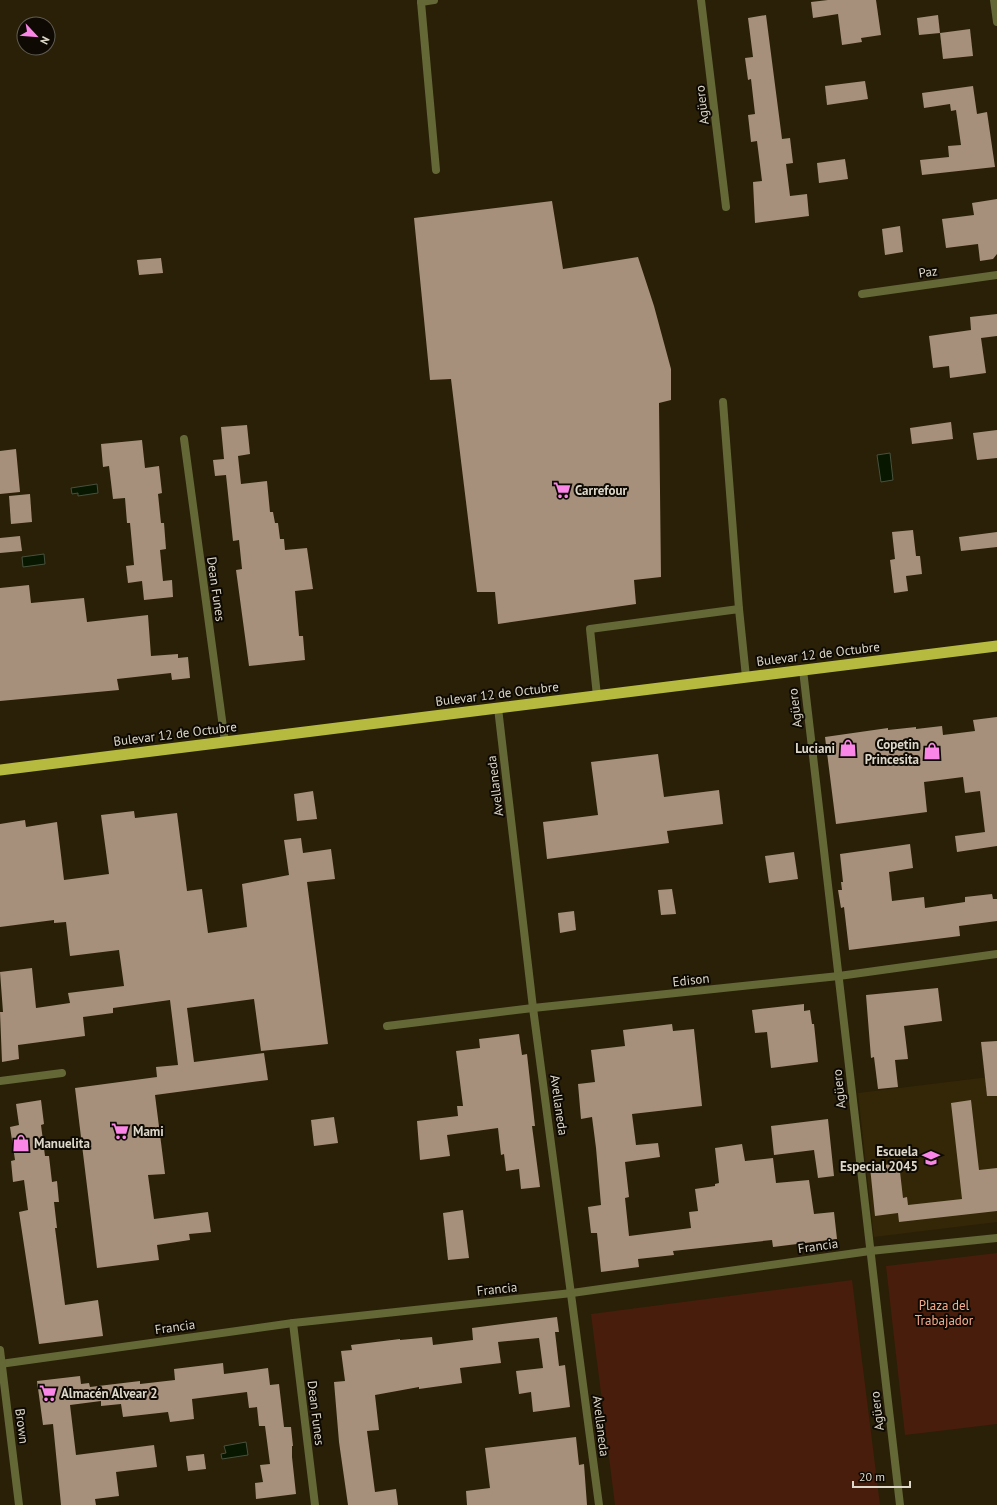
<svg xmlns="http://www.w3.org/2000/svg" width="997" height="1505" font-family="'PT Sans',sans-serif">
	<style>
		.built { fill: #332707 }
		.green { fill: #481d0b }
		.water { fill: #071700; stroke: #48513d }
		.building { fill: #a6907b }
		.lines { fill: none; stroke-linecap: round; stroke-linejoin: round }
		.service { stroke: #646736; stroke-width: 8 }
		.minor { stroke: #646736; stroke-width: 8 }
		.tertiary { stroke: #646736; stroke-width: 8 }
		.trunk { stroke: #b6ba3f; stroke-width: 11 }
		.labels { text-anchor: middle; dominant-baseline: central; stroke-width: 4; stroke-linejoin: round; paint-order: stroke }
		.street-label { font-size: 13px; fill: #ded8ca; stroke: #0e0a03 }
		.poi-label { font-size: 13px; font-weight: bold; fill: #ded8ca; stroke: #0e0a03; text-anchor: start }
		.park-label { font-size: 13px; fill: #f9ac8e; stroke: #0e0a03 }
	</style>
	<rect width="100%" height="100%" fill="#292007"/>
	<path class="built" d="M997,1076V1222L874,1237L858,1093Z"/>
	<g class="green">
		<path d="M997,1253V1424L905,1435L886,1266Z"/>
		<path d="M852,1280L880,1505H615L591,1314Z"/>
	</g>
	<g class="water">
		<path d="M890,453L893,480L881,482L877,455Z"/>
		<path d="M97,484L98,493L78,496V493L72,494L71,488Z"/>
		<path d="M44,554L45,564L23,567L22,557Z"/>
		<path d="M246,1442L248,1455L222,1459L221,1454L226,1453L224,1446Z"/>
	</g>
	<g class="building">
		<path d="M828,0H876L881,35L861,38L862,42L842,45L838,14L813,18L811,2Z"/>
		<path d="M766,15L782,139L790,138L793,163L786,164L790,196L807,194L809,216L755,223L753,182L762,181L757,141L751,142L748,115L755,114L751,79L748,80L745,58L753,57L748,18Z"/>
		<path d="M938,15L940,33L919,35L917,18Z"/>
		<path d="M970,29L973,56L943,59L940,33Z"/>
		<path d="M865,81L868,99L827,105L825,86Z"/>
		<path d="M973,86L977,114L987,112L995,167L922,175L920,160L949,157L948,146L961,145L956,110L951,111L950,104L924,108L922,93Z"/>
		<path d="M845,159L848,179L819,183L817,163Z"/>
		<path d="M997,199V254L993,259L980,261L978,244L946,248L942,219L974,215L972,203Z"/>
		<path d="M552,201L563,269L638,257L654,306L671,369V400L659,403L661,577L634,580L636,604L498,624L495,592H477L451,379L430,380L414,218Z"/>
		<path d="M900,226L903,252L885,255L882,229Z"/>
		<path d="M161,258L163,273L139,275L137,260Z"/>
		<path d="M997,314V336L981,338L986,373L950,378L949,366L933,368L929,336L971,330L970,317Z"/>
		<path d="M951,422L953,439L912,444L910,428Z"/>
		<path d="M247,425L250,454L238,456L241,484L267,481L270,512H273L275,523H278L280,539H284L285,550L307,548L313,589L295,591L299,636H303L305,660L249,666L236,570L242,569L239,540L233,541L226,475L215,476L213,460L224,459L221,427Z"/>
		<path d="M997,430V458L977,460L973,433Z"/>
		<path d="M142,440L145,468L159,466L162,493L158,494L161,523H164L166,549L160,550L163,581L172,580L173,597L144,600L142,581L128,583L126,566L134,565L130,523H127L125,498L113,499L109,466L103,467L101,444Z"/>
		<path d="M16,449L20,492L0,494V451Z"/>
		<path d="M30,494L32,522L11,524L9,496Z"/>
		<path d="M913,530L916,556H920L922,574L906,576L908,591L894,593L890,560L895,559L892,532Z"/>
		<path d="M997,532V547L961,551L959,537Z"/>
		<path d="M20,536L22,551L0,553V538Z"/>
		<path d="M29,585L31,603L84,598L87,622L148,615L151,656L178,654V658L188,657L190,678L172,680L171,673L117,679L119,690L0,701V588Z"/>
		<path d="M997,717V846L957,852L955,836L985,832L980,791L965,793L963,777L924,782L927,812L836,824L825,737L888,728V730L916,727V729L942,726L943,735L975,731L973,720Z"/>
		<path d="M658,754L664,797L719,790L723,824L667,831L669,843L547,859L543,822L598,815L591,762Z"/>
		<path d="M313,791L317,819L297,821L294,794Z"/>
		<path d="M134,811L135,818L177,813L187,891L202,889L208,933L247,927L242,884L289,875L284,840L301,838L303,853L331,849L335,879L307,882L328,1044L261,1051L254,999L187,1008L194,1062L264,1053L268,1080L155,1095L165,1174L148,1175L154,1219L208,1212L211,1232L189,1234L190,1240L157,1245L159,1260L97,1268L75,1088L157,1077L156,1067L178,1065L170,1000L113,1008V1013L83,1017L85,1036L18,1045L19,1059L2,1062L0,1012H3L0,972L32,968L36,1008L70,1003L68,993L124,986L119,950L70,956L66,922L54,923V920L0,927V824L25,820L26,827L57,822L64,880L109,874L101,815Z"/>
		<path d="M910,844L913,868L889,872L892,901L924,897L925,908L965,902V897L992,894L993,899H997V921L959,926L960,936L849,950L844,907L841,908L838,890H842L841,882H843L840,854Z"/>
		<path d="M794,852L798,879L769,883L765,856Z"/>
		<path d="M672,889L676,914L661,915L658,890Z"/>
		<path d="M574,911L576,930L560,933L558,913Z"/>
		<path d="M938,988L942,1021L904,1026L908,1059L895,1060L898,1087L878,1089L874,1057L871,1058L866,995Z"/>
		<path d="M804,1004V1011L810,1010L812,1024H814L818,1062L771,1068L767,1032L755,1033L752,1010Z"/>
		<path d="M672,1024L673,1031L694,1029L702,1106L632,1114L636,1145L658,1143L660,1157L625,1162L629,1197L625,1198L629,1236L691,1228L689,1212L698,1211L695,1189L715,1186V1184L719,1183L715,1148L742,1144L745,1161L773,1158L776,1183L809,1180L814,1214L834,1212L837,1239L773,1247L772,1240L673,1251L674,1255L638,1259L639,1267L601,1272L597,1233H591L588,1207L601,1205L596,1148L592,1117L581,1119L578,1084L595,1082L591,1050L625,1046L623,1030Z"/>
		<path d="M519,1034L522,1055L527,1054L535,1126H532L540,1187L521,1189L519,1169L506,1171L504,1154L501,1155L498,1128L447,1135L450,1156L420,1160L417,1121L458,1116L457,1106H463L456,1051L480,1048L479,1039Z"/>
		<path d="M997,1041V1096H987L981,1042Z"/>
		<path d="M41,1100L44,1124L41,1125L45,1156H49L52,1182L57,1181L59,1202H54L57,1228H55L65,1305L98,1300L103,1336L39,1344L19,1212L28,1210L24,1180L13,1182L11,1161L15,1160L10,1127L19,1125L16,1104Z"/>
		<path d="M971,1100L979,1170L997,1168V1211L899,1222L898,1213L875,1216L870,1167L899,1163L903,1198L907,1197L908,1205L962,1199L951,1103Z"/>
		<path d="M334,1117L338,1143L314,1146L311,1120Z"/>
		<path d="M828,1119L834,1176L818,1178L814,1150L774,1155L771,1126Z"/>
		<path d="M463,1210L469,1258L448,1260L443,1213Z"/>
		<path d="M557,1317L559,1332H555L559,1366L565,1365L570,1407L533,1412L531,1392L519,1394L516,1371L543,1368L539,1338L498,1342L501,1363L460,1368L462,1383L419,1389V1387L375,1395L379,1430L367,1431L375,1492L396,1489L398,1505H348L339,1442L334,1382L345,1381L341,1351L352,1350L351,1345L400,1339V1340L432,1337L433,1345L473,1340L472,1328Z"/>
		<path d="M223,1363L224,1374L268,1368L270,1385L279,1384L284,1427H291L293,1446H292V1457L296,1494L256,1499L255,1483L263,1482L260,1465L270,1464L265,1426H259L257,1407L249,1408L247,1392L192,1399L194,1419L170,1422L168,1412L123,1417L121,1404L101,1406V1401L70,1405L76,1455L154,1445L157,1467L116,1472L119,1496L95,1499L96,1505H61L53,1424L43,1425L37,1381L80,1376L81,1384L89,1383L90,1387L140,1381V1384L175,1380L174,1369Z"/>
		<path d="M576,1437L579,1465L584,1464L587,1505H467L466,1491L490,1488L485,1448Z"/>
		<path d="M204,1454L206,1469L188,1471L186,1456Z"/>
	</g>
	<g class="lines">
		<g class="service">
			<path d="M421,2L436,170"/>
			<path d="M723,402L739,609"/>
			<path d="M597,696L590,629L739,609L746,677"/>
			<path d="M0,1081L62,1073"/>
		</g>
		<g class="minor">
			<path d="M701,0L726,207"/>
			<path d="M994,0L997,22"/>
			<path d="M421,2L434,0"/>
			<path d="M862,294L997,275"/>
			<path d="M184,439L225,742"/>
			<path d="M803,670L900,1505"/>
			<path d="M498,708L533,1008L599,1505"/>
			<path d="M387,1026L533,1008L839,976L997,954"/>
			<path d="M293,1323L315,1505"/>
			<path d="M0,1364L293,1323L572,1293L870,1251L997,1238"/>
		</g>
		<path class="tertiary" d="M0,1350L19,1505"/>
		<path class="trunk" d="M0,770L997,646"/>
	</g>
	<defs>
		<g id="supermarket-bare" transform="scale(1.38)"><path d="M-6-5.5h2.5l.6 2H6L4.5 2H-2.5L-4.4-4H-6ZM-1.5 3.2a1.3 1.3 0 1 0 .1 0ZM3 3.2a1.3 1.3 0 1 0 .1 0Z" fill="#fa87e7" stroke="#0e0a03" stroke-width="2.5" paint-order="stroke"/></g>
		<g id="shop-bare" transform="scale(1.38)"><path d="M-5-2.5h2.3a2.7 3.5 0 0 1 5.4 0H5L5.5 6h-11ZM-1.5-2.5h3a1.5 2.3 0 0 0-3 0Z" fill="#fa87e7" stroke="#0e0a03" stroke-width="2.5" paint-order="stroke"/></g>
		<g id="school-bare" transform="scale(1.38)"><path d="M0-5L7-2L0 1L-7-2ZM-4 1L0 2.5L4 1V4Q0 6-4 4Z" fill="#fa87e7" stroke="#0e0a03" stroke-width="2.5" paint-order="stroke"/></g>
	</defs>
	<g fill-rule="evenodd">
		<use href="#supermarket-bare" x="562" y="490"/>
		<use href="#shop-bare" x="848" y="748"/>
		<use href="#shop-bare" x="932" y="751"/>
		<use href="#supermarket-bare" x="120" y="1131"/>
		<use href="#shop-bare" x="21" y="1143"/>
		<use href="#school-bare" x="931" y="1158"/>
		<use href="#supermarket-bare" x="48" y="1393"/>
	</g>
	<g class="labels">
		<g class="street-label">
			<text transform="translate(702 105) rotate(-97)">Agüero</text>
			<text transform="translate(928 272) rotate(-8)">Paz</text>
			<text transform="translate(216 589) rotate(82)">Dean Funes</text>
			<text transform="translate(818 654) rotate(-7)">Bulevar 12 de Octubre</text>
			<text transform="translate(497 694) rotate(-7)">Bulevar 12 de Octubre</text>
			<text transform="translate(795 708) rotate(-97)">Agüero</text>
			<text transform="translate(175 734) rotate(-7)">Bulevar 12 de Octubre</text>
			<text transform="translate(495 786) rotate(-97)">Avellaneda</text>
			<text transform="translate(691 980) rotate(-6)">Edison</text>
			<text transform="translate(839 1089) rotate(-96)">Agüero</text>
			<text transform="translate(559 1105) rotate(82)">Avellaneda</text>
			<text transform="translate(818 1246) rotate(-8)">Francia</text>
			<text transform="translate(497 1289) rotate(-6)">Francia</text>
			<text transform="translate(175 1327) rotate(-8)">Francia</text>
			<text transform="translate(877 1411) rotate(-97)">Agüero</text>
			<text transform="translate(316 1413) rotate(83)">Dean Funes</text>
			<text transform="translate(22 1426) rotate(83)">Brown</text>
			<text transform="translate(601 1426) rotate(83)">Avellaneda</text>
		</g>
		<g class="poi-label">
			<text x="575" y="490">Carrefour</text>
			<text x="919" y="744" text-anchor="end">Copetin<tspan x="919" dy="15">Princesita</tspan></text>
			<text x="835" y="748" text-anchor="end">Luciani</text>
			<text x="133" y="1131">Mami</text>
			<text x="34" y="1143">Manuelita</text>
			<text x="918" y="1151" text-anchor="end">Escuela<tspan x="918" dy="15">Especial 2045</tspan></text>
			<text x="61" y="1393">Almacén Alvear 2</text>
		</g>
		<g class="park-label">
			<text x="944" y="1305">Plaza del<tspan x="944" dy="15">Trabajador</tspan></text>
		</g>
	</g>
	<g transform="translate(36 36) rotate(116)"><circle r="19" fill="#0e0a03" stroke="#615c53"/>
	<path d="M0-3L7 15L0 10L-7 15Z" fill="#fa87e7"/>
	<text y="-6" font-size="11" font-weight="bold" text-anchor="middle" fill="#ded8ca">N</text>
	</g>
	<path d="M853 1481v6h57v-6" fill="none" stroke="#ded8ca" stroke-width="2"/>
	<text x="859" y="1481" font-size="12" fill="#ded8ca" stroke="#0e0a03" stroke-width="3" paint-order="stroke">20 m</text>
</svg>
